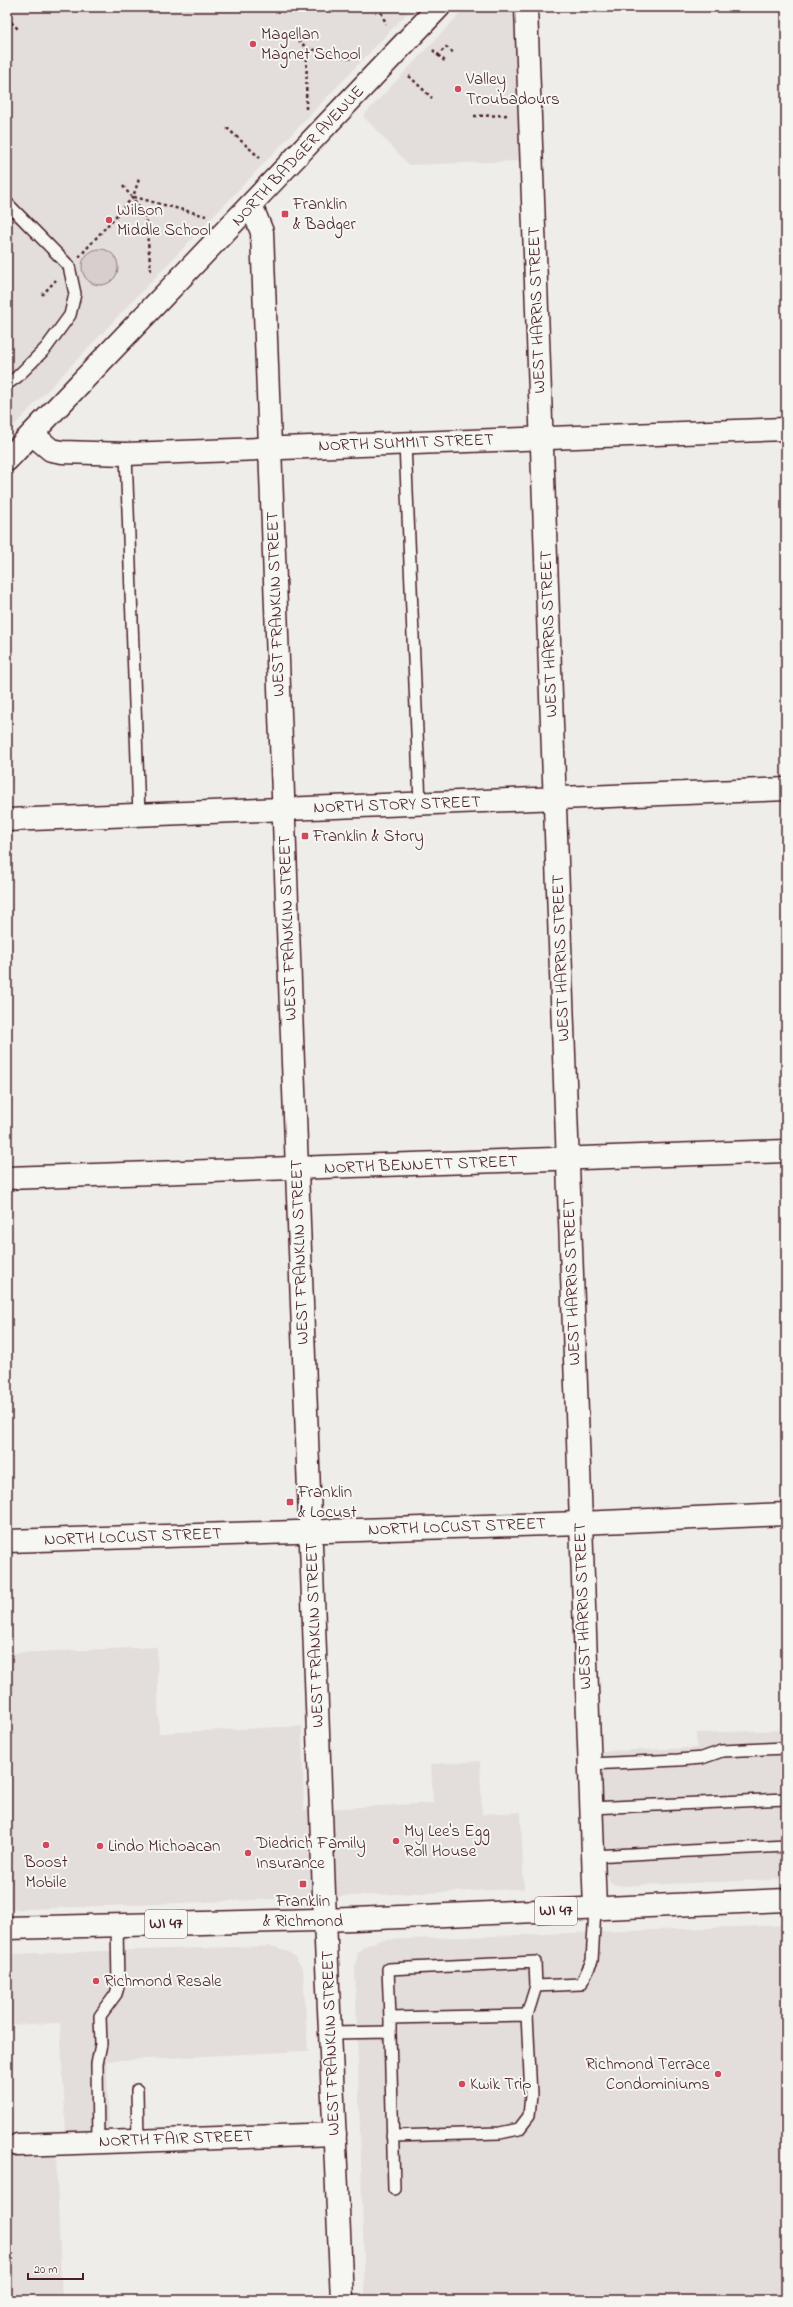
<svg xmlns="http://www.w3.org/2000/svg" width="793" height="2307" font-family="'Indie Flower',sans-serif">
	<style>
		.built { fill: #e3dedc }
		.green { fill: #d7cfce; stroke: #90777c }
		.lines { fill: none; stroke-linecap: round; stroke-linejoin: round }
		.service-casing { stroke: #4a1f2b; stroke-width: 14 }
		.minor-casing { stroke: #4a1f2b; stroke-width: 25 }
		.tertiary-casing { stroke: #4a1f2b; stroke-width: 25 }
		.secondary-casing { stroke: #4a1f2b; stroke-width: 25 }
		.primary-casing { stroke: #4a1f2b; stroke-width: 25 }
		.path { stroke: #4a1f2b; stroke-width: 2.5; stroke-dasharray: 3 3; stroke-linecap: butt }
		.service { stroke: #f6f6f2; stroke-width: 11 }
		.minor { stroke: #f6f6f2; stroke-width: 22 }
		.tertiary { stroke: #f6f6f2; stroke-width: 22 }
		.secondary { stroke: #f6f6f2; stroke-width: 22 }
		.primary { stroke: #f6f6f2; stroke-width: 22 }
		.poi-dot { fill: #d1495b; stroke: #f6f6f2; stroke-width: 1.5 }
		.labels { text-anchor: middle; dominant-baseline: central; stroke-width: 4; stroke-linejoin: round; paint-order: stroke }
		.shield { fill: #f6f6f2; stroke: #7e6067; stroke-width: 1 }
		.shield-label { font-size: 16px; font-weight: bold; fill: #4a1f2b }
		.poi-label { font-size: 17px; fill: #4a1f2b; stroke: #f6f6f2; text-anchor: start }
		.street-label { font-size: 17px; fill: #4a1f2b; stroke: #f6f6f2 }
	</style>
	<rect width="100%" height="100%" fill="#efedea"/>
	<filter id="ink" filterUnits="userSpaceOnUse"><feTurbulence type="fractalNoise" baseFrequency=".025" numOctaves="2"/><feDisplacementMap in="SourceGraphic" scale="8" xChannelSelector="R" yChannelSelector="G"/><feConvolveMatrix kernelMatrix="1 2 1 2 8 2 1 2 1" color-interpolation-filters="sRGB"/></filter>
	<g filter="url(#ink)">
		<g class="built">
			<path d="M7,7H413L7,433Z"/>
			<path d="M466,7H515L520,161L409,165L363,116Z"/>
			<path d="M157,1647L159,1733L302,1726L304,1810L433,1803L431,1764L480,1761L482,1814L521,1812L524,1889L7,1910V1653Z"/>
			<path d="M786,1730V1879L624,1886L615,1885L610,1882L605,1869L602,1751L696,1748V1733Z"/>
			<path d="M786,1925V2300H365L355,1967L358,1952L365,1946L380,1940Z"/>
			<path d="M271,1946L286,1950L294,1956L303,1969L308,2051L107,2061L109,2133L66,2134L60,2023L7,2025V1954Z"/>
			<path d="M7,2048L12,2136L56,2153L62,2300H7Z"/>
		</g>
		<circle class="green" cx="100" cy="267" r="18"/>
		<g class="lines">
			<g class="service-casing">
				<g id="service">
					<path d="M7,203L69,266L75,294L70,315L46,348L17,377L7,384"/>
					<path d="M405,443L420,804"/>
					<path d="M126,454L139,815"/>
					<path d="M589,1764L678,1760L702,1758L722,1751L786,1748"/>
					<path d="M591,1808L786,1799"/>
					<path d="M593,1856L786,1846"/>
					<path d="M536,1986L581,1984L592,1961L595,1909"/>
					<path d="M390,2018L388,1969L535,1962L536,1986L527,2015"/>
					<path d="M390,2032V2018L527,2015L531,2095L529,2116L519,2129L500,2133L392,2136"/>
					<path d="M331,2033L390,2032L394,2189"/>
					<path d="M137,2090L138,2140"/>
					<path d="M98,2142L97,2064L101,2044L100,2016L116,1994L118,1987L117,1925"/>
				</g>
			</g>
			<g class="minor-casing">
				<g id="minor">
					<path d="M526,7L595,1909"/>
					<path d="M251,205L262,232L325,1920"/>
					<path d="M32,434L51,450L62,452L126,454L786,429"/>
					<path d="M7,820L786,789"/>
					<path d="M7,1178L786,1151"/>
					<path d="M7,1541L580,1523L786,1514"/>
					<path d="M18,2145L335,2134"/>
				</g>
			</g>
			<g class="tertiary-casing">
				<path id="tertiary" d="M325,1920L342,2300"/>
			</g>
			<g class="secondary-casing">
				<path id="secondary" d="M7,460L439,7"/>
			</g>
			<g class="primary-casing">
				<path id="primary" d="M7,1928L354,1919L786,1900"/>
			</g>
			<g class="path">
				<path d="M379,7L386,24"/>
				<path d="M7,8L8,7"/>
				<path d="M7,18L19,30"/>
				<path d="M289,32L307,48L352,59"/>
				<path d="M433,50L438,55L446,47L455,54"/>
				<path d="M438,55L447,63"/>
				<path d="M409,76L432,98"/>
				<path d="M306,109L307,48"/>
				<path d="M474,116L510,115"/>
				<path d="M227,128L260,158"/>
				<path d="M123,186L145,214L151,271"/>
				<path d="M134,197L206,216"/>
				<path d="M79,257L133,197L139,179"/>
				<path d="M42,295L56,280"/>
			</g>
			<use href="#service" class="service"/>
			<use href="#minor" class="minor"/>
			<use href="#tertiary" class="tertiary"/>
			<use href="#secondary" class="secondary"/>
			<use href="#primary" class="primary"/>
		</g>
	</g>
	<g class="poi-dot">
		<circle cx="253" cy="44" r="4"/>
		<circle cx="458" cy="89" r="4"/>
		<rect x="281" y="210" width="8" height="8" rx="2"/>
		<circle cx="109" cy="220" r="4"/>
		<rect x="301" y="832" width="8" height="8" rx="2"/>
		<rect x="286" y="1498" width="8" height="8" rx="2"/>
		<circle cx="396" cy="1841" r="4"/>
		<circle cx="46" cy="1845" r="4"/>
		<circle cx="100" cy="1846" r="4"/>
		<circle cx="248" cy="1853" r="4"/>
		<rect x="299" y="1880" width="8" height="8" rx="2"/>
		<circle cx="96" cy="1981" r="4"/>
		<circle cx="718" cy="2074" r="4"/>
		<circle cx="462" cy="2084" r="4"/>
	</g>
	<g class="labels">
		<g class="shield">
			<rect x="535" y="1897" width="42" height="28" rx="3"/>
			<rect x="145" y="1910" width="42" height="28" rx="3"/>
		</g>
		<g class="shield-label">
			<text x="556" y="1911">WI 47</text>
			<text x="166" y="1924">WI 47</text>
		</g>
		<g class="poi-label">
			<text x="261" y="34">Magellan<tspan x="261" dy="20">Magnet School</tspan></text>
			<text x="466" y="79">Valley<tspan x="466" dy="20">Troubadours</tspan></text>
			<text x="293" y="204">Franklin<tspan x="293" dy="20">&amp; Badger</tspan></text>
			<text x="117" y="210">Wilson<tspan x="117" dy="20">Middle School</tspan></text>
			<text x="313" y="836">Franklin &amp; Story</text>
			<text x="298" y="1492">Franklin<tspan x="298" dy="20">&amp; Locust</tspan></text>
			<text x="404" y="1831">My Lee's Egg<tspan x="404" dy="20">Roll House</tspan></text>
			<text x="256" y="1843">Diedrich Family<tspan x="256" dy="20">Insurance</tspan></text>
			<text x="108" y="1846">Lindo Michoacan</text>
			<text x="46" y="1862" text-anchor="middle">Boost<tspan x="46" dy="20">Mobile</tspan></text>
			<text x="303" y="1901" text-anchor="middle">Franklin<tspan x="303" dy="20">&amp; Richmond</tspan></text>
			<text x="104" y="1981">Richmond Resale</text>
			<text x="710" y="2064" text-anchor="end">Richmond Terrace<tspan x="710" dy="20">Condominiums</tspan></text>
			<text x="470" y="2084">Kwik Trip</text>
		</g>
		<g class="street-label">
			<text transform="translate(298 156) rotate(-47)">NORTH BADGER AVENUE</text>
			<text transform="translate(537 310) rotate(-92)">WEST HARRIS STREET</text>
			<text transform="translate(406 443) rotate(-2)">NORTH SUMMIT STREET</text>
			<text transform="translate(276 604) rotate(-92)">WEST FRANKLIN STREET</text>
			<text transform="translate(549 634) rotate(-92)">WEST HARRIS STREET</text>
			<text transform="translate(397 805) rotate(-2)">NORTH STORY STREET</text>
			<text transform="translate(288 928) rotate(-92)">WEST FRANKLIN STREET</text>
			<text transform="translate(561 958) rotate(-92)">WEST HARRIS STREET</text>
			<text transform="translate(421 1165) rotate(-2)">NORTH BENNETT STREET</text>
			<text transform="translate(300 1252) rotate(-92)">WEST FRANKLIN STREET</text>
			<text transform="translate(572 1282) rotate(-92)">WEST HARRIS STREET</text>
			<text transform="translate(457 1527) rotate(-2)">NORTH LOCUST STREET</text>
			<text transform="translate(133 1537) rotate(-2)">NORTH LOCUST STREET</text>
			<text transform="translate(583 1606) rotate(-92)">WEST HARRIS STREET</text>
			<text transform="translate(315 1635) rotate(-92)">WEST FRANKLIN STREET</text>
			<text transform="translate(331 2043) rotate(-92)">WEST FRANKLIN STREET</text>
			<text transform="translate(176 2139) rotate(-2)">NORTH FAIR STREET</text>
		</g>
	</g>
	<rect width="793" height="2307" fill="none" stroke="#f6f6f2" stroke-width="24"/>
	<rect x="12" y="12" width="769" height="2283" fill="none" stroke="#4a1f2b" stroke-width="1.5" filter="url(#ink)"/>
	<path d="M28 2273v6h55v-6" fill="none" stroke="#4a1f2b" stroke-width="2"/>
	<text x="34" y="2273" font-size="12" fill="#4a1f2b" stroke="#f6f6f2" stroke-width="3" paint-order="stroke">20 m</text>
</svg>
